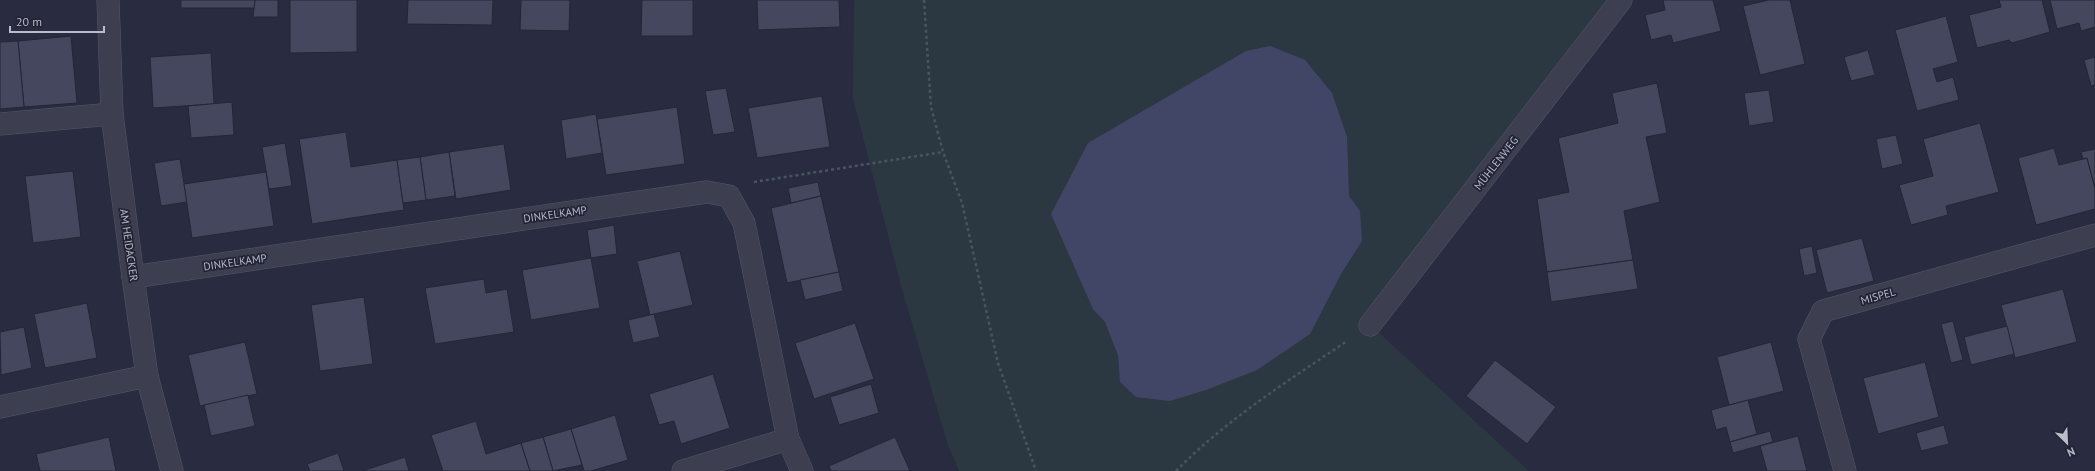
<svg xmlns="http://www.w3.org/2000/svg" width="2095" height="471" font-family="'PT Sans',sans-serif">
	<style>
		.green { fill: #2b3841 }
		.water { fill: #414667 }
		.building { fill: #44475d; stroke: #242637 }
		.lines { fill: none; stroke-linecap: round; stroke-linejoin: round }
		.minor-casing { stroke: #555767; stroke-width: 23 }
		.path { stroke: #49555e; stroke-width: 2.5; stroke-dasharray: 3 3; stroke-linecap: butt }
		.minor { stroke: #3d3f50; stroke-width: 22 }
		.labels { text-anchor: middle; dominant-baseline: central; stroke-width: 3.5; stroke-linejoin: round; paint-order: stroke }
		.street-label { font-size: 11px; fill: #babcca; stroke: #222435 }
	</style>
	<rect width="100%" height="100%" fill="#292c40"/>
	<path class="green" d="M854,0H1606L1363,318L1529,471H959L948,445L901,286L853,98Z"/>
	<path class="water" d="M1270,46L1305,60L1332,93L1347,137L1349,196L1360,211L1362,241L1341,274L1310,334L1257,370L1206,390L1170,401L1136,397L1120,382L1118,355L1105,322L1093,309L1051,214L1088,143L1246,51Z"/>
	<g class="building">
		<rect x="181" y="0" width="74" height="8"/>
		<path d="M255,0H278V17H253Z"/>
		<path d="M290,0H357V52L290,53Z"/>
		<path d="M408,0H493L492,25L407,24Z"/>
		<path d="M521,0H570L569,31L520,30Z"/>
		<path d="M642,0H693V36H641Z"/>
		<path d="M757,0H839L840,27L758,30Z"/>
		<path d="M1663,0H1713L1721,31L1673,43L1671,35L1651,40L1645,15L1665,10Z"/>
		<path d="M1769,0H1790L1805,64L1760,75L1743,6Z"/>
		<path d="M1999,0H2042L2050,32L2012,43L2009,40L1977,48L1969,15L2001,7Z"/>
		<path d="M2050,0H2095V27L2081,31L2079,23L2057,29Z"/>
		<path d="M1946,16L1958,62L1933,69L1937,82L1953,77L1959,100L1917,111L1895,30Z"/>
		<path d="M71,36L77,103L24,107L18,41Z"/>
		<path d="M18,41L24,107L0,109V42Z"/>
		<path d="M1868,50L1875,75L1851,81L1844,57Z"/>
		<path d="M211,53L214,104L153,108L150,57Z"/>
		<path d="M2095,57V85L2091,86L2084,60Z"/>
		<path d="M1657,83L1667,133L1646,137L1660,202L1624,211L1633,260L1547,272L1537,199L1569,192L1558,138L1618,123L1612,93Z"/>
		<path d="M726,88L735,132L713,135L705,91Z"/>
		<path d="M1769,90L1774,122L1749,126L1744,93Z"/>
		<path d="M822,96L830,147L757,158L748,108Z"/>
		<path d="M232,102L234,135L191,138L188,106Z"/>
		<path d="M677,107L685,164L606,175L597,119Z"/>
		<path d="M596,114L602,153L566,159L561,120Z"/>
		<path d="M1980,123L1999,192L1946,206L1948,215L1911,225L1899,185L1933,176L1923,139Z"/>
		<path d="M346,132L351,167L397,160L404,210L312,224L299,139Z"/>
		<path d="M1896,135L1903,164L1882,169L1876,139Z"/>
		<path d="M285,143L292,186L269,189L262,147Z"/>
		<path d="M504,144L511,190L456,199L449,152Z"/>
		<path d="M2054,148L2059,165L2087,158L2095,188V209L2036,225L2018,158Z"/>
		<path d="M2095,149V188L2087,158L2083,159L2081,152Z"/>
		<path d="M449,152L455,196L426,200L420,157Z"/>
		<path d="M420,157L426,200L403,203L397,160Z"/>
		<path d="M180,159L187,202L161,206L154,163Z"/>
		<path d="M73,171L81,237L33,243L25,176Z"/>
		<path d="M266,172L274,226L192,238L184,184Z"/>
		<path d="M818,182L821,196L791,203L788,188Z"/>
		<path d="M821,196L839,272L787,283L771,208Z"/>
		<path d="M614,225L617,254L591,258L587,230Z"/>
		<path d="M1862,238L1874,281L1827,293L1816,250Z"/>
		<path d="M1812,246L1817,273L1804,276L1799,249Z"/>
		<path d="M680,251L693,305L650,315L637,261Z"/>
		<path d="M591,258L600,308L531,320L522,270Z"/>
		<path d="M1633,260L1638,289L1551,302L1547,272Z"/>
		<path d="M839,272L843,291L805,300L800,280Z"/>
		<path d="M484,279L486,293L507,289L514,332L435,344L425,288Z"/>
		<path d="M2063,289L2077,342L2015,358L2001,305Z"/>
		<path d="M364,297L373,364L320,371L311,305Z"/>
		<path d="M87,303L97,358L45,368L34,314Z"/>
		<path d="M654,314L660,337L633,343L628,320Z"/>
		<path d="M1953,321L1963,360L1951,363L1941,324Z"/>
		<path d="M855,323L874,379L814,399L795,343Z"/>
		<path d="M2007,326L2014,354L1971,365L1964,337Z"/>
		<path d="M24,327L32,368L1,375L0,332Z"/>
		<path d="M245,342L257,394L200,406L188,355Z"/>
		<path d="M1771,342L1784,391L1729,405L1717,357Z"/>
		<path d="M1495,360L1556,407L1527,444L1466,396Z"/>
		<path d="M1925,362L1939,417L1878,434L1863,378Z"/>
		<path d="M713,374L730,428L681,444L674,421L659,425L649,394Z"/>
		<path d="M871,384L879,413L839,425L830,397Z"/>
		<path d="M248,395L255,426L211,436L204,405Z"/>
		<path d="M1748,400L1757,434L1730,442L1726,427L1716,430L1711,410Z"/>
		<path d="M615,415L628,460L591,471H584L571,429Z"/>
		<path d="M476,421L486,454L521,443L530,471H443L431,435Z"/>
		<path d="M1944,425L1949,444L1921,451L1916,433Z"/>
		<path d="M571,429L582,465L553,471L543,437Z"/>
		<path d="M1770,431L1773,442L1733,453L1730,442Z"/>
		<path d="M1798,436L1807,471H1767L1760,446Z"/>
		<path d="M109,437L116,471H40L36,454Z"/>
		<path d="M543,437L553,471H530L521,443Z"/>
		<path d="M895,437L910,471H831L829,466Z"/>
		<path d="M338,453L344,471H310L307,464Z"/>
		<path d="M405,457L409,471H362Z"/>
	</g>
	<g class="lines">
		<g class="minor-casing">
			<g id="minor">
				<path d="M108,0L112,114L133,277L147,376L172,471"/>
				<path d="M0,124L112,114"/>
				<path d="M133,277L707,192L729,196L744,223L788,439L802,471"/>
				<path d="M1370,325L1621,0"/>
				<path d="M0,407L147,376"/>
				<path d="M683,471L788,439"/>
				<path d="M1845,471L1809,339L1823,311L2095,235"/>
			</g>
		</g>
		<g class="path">
			<path d="M924,0L931,107L943,152L962,203L998,363L1036,471"/>
			<path d="M754,182L943,152"/>
			<path d="M1176,471C1227,419 1288,381 1347,341"/>
		</g>
		<use href="#minor" class="minor"/>
	</g>
	<g class="labels">
		<g class="street-label">
			<text transform="translate(1496 163) rotate(-52)">MÜHLENWEG</text>
			<text transform="translate(555 214) rotate(-8)">DINKELKAMP</text>
			<text transform="translate(129 245) rotate(82)">AM HEIDACKER</text>
			<text transform="translate(235 262) rotate(-8)">DINKELKAMP</text>
			<text transform="translate(1878 296) rotate(-16)">MISPEL</text>
		</g>
	</g>
	<g transform="translate(2067 443) rotate(156)" stroke="#222435" stroke-width="3" paint-order="stroke">
	<path d="M0-3L7 15L0 10L-7 15Z" fill="#babcca"/>
	<text y="-6" font-size="11" font-weight="bold" text-anchor="middle" fill="#babcca">N</text>
	</g>
	<path d="M10 26v6h94v-6" fill="none" stroke="#babcca" stroke-width="2"/>
	<text x="16" y="26" font-size="12" fill="#babcca" stroke="#222435" stroke-width="3" paint-order="stroke">20 m</text>
</svg>
